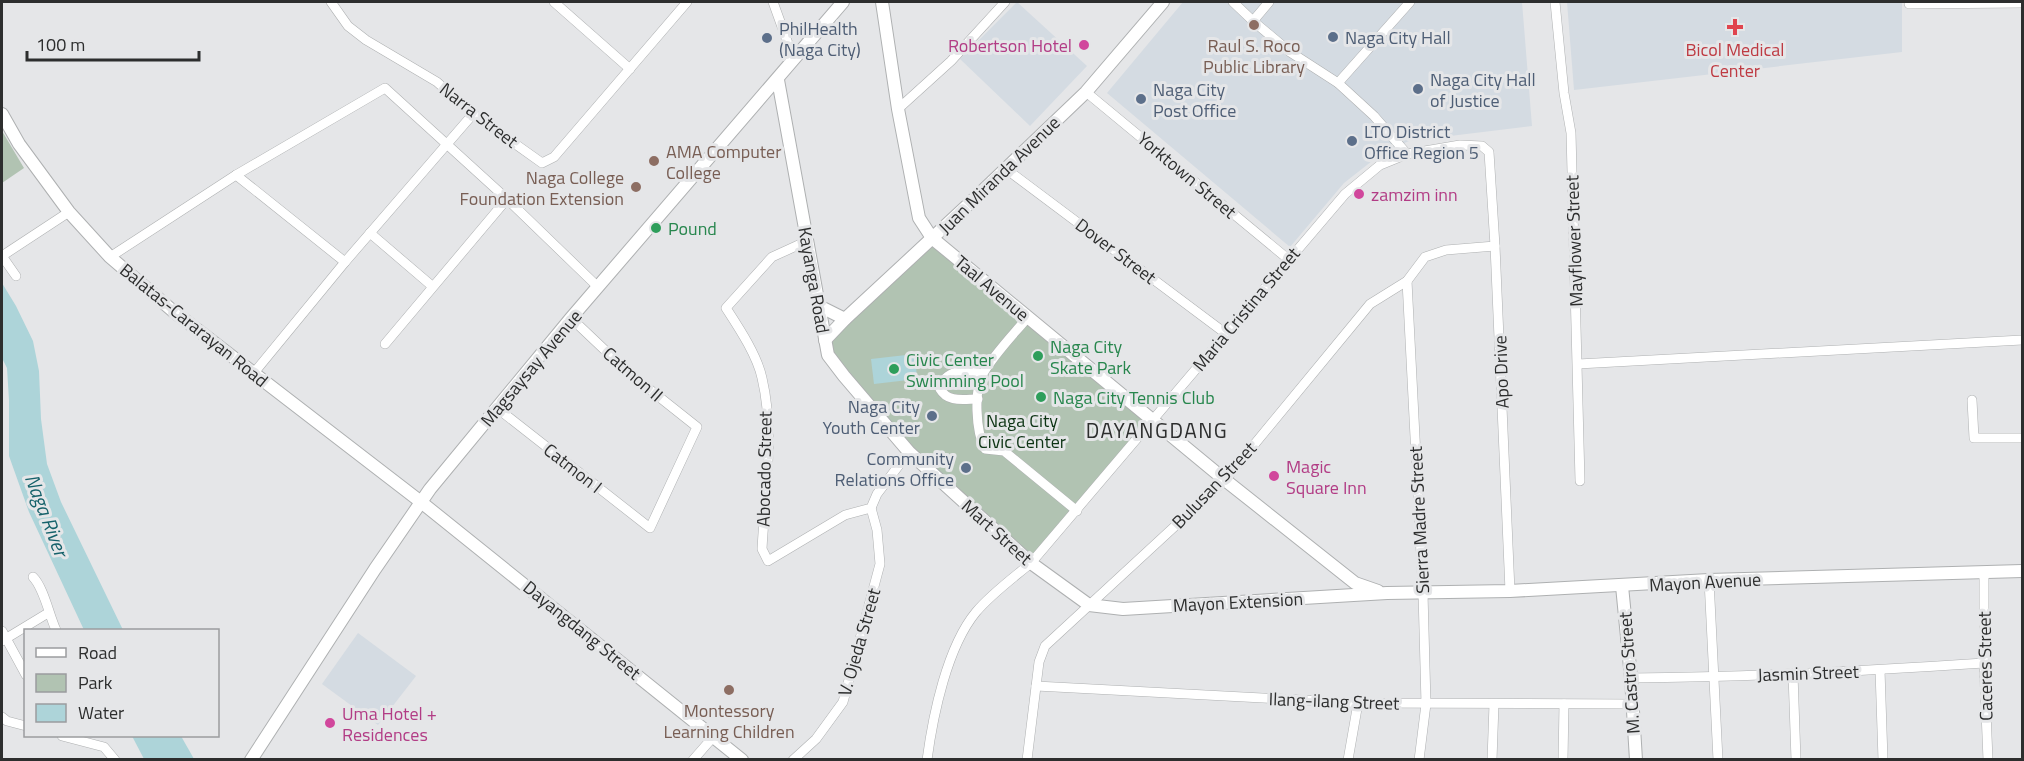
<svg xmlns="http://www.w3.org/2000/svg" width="2024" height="761" font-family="'Titillium Web',sans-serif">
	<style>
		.built { fill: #d4dbe2 }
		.green { fill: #b1c3b2 }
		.water { fill: #add4d9 }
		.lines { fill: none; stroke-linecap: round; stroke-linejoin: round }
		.street-casing { stroke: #aeb0b1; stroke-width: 10 }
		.secondary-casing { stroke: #aeb0b1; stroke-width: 14 }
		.street { stroke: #fff; stroke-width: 9 }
		.secondary { stroke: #fff; stroke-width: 12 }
		.education-dot { fill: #8d6e63; stroke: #e5e6e8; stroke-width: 2 }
		.health-dot { fill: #e0444e; stroke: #e5e6e8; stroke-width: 2 }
		.service-dot { fill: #5c6f8a; stroke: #e5e6e8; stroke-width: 2 }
		.hotel-dot { fill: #d1479c; stroke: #e5e6e8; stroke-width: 2 }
		.leisure-dot { fill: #2e9e5b; stroke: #e5e6e8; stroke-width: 2 }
		.labels { text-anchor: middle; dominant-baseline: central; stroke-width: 6; stroke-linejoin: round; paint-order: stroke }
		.service-label { font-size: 18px; fill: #4e5e75; stroke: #e5e6e8; text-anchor: start }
		.hotel-label { font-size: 18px; fill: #b23c85; stroke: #e5e6e8; text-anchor: start }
		.education-label { font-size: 18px; fill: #785e54; stroke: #e5e6e8 }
		.health-label { font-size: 18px; fill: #be3a42; stroke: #e5e6e8 }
		.street-label { font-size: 18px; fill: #2d2e2e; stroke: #e5e6e8 }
		.leisure-label { font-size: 18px; fill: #27864d; stroke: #e5e6e8; text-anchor: start }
		.park-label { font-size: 18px; fill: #0c3313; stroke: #e5e6e8 }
		.water-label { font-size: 20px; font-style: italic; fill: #15616a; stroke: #e5e6e8 }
		.quarter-label { font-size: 21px; letter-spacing: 1.5px; fill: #2d2e2e; stroke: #e5e6e8 }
	</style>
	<rect width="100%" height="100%" fill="#e5e6e8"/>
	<g class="built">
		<path d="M1017,2L1087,66L1030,126L960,59Z"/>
		<path d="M1183,2H1522L1532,126L1409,141L1381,154L1344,183L1290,247L1107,93Z"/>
		<path d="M1567,2H1902V52L1574,90Z"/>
		<path d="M358,633L416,676L378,725L322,684Z"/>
	</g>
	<g class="green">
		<path d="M2,131L24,168L2,183Z"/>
		<path d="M932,238L1154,421L1031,563L909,452L828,355L825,340Z"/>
	</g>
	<g class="water">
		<path d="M2,283L16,306L33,341L39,371L41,419L47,464L61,502L123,630H84L29,512L9,456V400L7,368L2,358Z"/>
		<path d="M915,354L917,379L874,384L871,359Z"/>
		<path d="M132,736H181L194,759H144Z"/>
	</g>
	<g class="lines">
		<g class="street-casing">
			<g id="street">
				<path d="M331,2L348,26L366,40L437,82L473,114L542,163L554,157L687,2"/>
				<path d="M554,2L630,69"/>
				<path d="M773,2L794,60"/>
				<path d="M1233,2L1253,21L1269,2"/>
				<path d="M1555,2L1564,93L1571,133L1580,481"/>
				<path d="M1909,4L2022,3"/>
				<path d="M1253,21L1290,52L1338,83L1374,116L1407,154"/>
				<path d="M1338,83L1410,2"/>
				<path d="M1086,92L1288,259"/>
				<path d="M898,109L951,61L1005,2"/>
				<path d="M1006,169L1225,333"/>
				<path d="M236,175L345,262"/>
				<path d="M370,233L432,286"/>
				<path d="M807,241L772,257L726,308C739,328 757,355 762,378C775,433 765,493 762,549L768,561L845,515L871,508L877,494L909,452"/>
				<path d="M110,257L236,175L385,88L507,199L598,287"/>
				<path d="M16,276L2,256L69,212"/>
				<path d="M1407,281L1423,593L1426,704L1419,760"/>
				<path d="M1028,317C1013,335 996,352 984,372C973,389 976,432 985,449L1004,451L1077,511"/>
				<path d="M385,344L507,199"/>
				<path d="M1578,364L2022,340"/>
				<path d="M253,374L345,262L473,114"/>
				<path d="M978,399C964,399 948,403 940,389C944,370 966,368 982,374"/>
				<path d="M1972,400L1974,438H2022"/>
				<path d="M497,408L650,528L697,427L629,373L571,318"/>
				<path d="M1984,572V663L1988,760"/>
				<path d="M33,577C44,588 49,615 56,630"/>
				<path d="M1709,580L1718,760"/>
				<path d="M2,631L26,675"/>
				<path d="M2,641L48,613"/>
				<path d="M1880,670L1883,760"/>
				<path d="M1793,674L1796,760"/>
				<path d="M1631,678C1749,677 1866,671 1984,663"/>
				<path d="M1036,686L1358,703L1632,704"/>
				<path d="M2,717L7,721L26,726"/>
				<path d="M62,736L104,747L115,760"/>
				<path d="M693,760L714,736"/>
				<path d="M793,760L816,739L843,702L880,564L877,530L871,508"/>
				<path d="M927,760C933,715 947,647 976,612C991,594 1013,578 1031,563L1345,194L1380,165L1407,154L1460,145L1482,146L1489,152L1495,246L1510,591"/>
				<path d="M1027,760L1039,662L1045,646L1225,480L1370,304L1407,281L1425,257L1446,250L1495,246"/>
				<path d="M1348,760L1358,703"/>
				<path d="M1492,760L1494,704"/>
				<path d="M1563,760L1564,704"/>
			</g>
		</g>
		<g class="secondary-casing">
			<g id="secondary">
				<path d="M882,2L898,109L919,218L932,238L1225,480L1355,583L1378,591"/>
				<path d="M778,80L828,355L844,376L909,452L1031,563L1089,605L1123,609L1387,593L1510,591L1709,580L2022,571"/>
				<path d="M2,114L19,144L69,212L110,257L173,311L421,502L742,760"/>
				<path d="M819,306L845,319"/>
				<path d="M825,340L845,319L971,202L1086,92L1163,2"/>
				<path d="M1622,586L1631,678L1636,760"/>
				<path d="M251,760L375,569L430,489L571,318L843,2"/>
			</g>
		</g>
		<use href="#street" class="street"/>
		<use href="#secondary" class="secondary"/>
	</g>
	<g class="education-dot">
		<circle cx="1254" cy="25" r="6"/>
		<circle cx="654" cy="161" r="6"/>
		<circle cx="636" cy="187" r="6"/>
		<circle cx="729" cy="690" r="6"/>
	</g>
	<path class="health-dot" d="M1732 18h6v6h6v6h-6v6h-6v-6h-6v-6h6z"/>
	<g class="service-dot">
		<circle cx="1333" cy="37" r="6"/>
		<circle cx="767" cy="38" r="6"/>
		<circle cx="1418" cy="89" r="6"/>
		<circle cx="1141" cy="99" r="6"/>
		<circle cx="1352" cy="141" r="6"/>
		<circle cx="932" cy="416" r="6"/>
		<circle cx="966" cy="468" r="6"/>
	</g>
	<g class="hotel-dot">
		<circle cx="1084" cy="45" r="6"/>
		<circle cx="1359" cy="194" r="6"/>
		<circle cx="1274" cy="476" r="6"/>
		<circle cx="330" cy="723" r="6"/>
	</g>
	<g class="leisure-dot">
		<circle cx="656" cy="228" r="6"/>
		<circle cx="1038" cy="356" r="6"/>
		<circle cx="894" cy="369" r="6"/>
		<circle cx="1041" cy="397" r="6"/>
	</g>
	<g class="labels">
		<g class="service-label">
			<text x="779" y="28">PhilHealth<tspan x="779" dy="21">(Naga City)</tspan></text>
			<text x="1345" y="37">Naga City Hall</text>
			<text x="1430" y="79">Naga City Hall<tspan x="1430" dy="21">of Justice</tspan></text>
			<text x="1153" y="89">Naga City<tspan x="1153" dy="21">Post Office</tspan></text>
			<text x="1364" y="131">LTO District<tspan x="1364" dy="21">Office Region 5</tspan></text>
			<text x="920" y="406" text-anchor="end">Naga City<tspan x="920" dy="21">Youth Center</tspan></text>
			<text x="954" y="458" text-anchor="end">Community<tspan x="954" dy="21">Relations Office</tspan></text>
		</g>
		<g class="hotel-label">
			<text x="1072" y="45" text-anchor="end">Robertson Hotel</text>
			<text x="1371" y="194">zamzim inn</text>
			<text x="1286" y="466">Magic<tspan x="1286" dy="21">Square Inn</tspan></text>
			<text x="342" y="713">Uma Hotel +<tspan x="342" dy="21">Residences</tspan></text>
		</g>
		<g class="education-label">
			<text x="1254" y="45">Raul S. Roco<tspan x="1254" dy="21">Public Library</tspan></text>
			<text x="666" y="151" text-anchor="start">AMA Computer<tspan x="666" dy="21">College</tspan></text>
			<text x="624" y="177" text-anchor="end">Naga College<tspan x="624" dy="21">Foundation Extension</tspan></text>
			<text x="729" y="710">Montessory<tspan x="729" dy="21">Learning Children</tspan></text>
		</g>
		<g class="health-label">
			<text x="1735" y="49">Bicol Medical<tspan x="1735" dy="21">Center</tspan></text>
		</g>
		<g class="street-label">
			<text transform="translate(479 115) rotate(38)">Narra Street</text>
			<text transform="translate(999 175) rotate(-44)">Juan Miranda Avenue</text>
			<text transform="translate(1187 175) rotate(40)">Yorktown Street</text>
			<text transform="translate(1574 241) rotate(-92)">Mayflower Street</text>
			<text transform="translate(1116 251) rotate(37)">Dover Street</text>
			<text transform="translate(814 280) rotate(80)">Kayanga Road</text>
			<text transform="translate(992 288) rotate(40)">Taal Avenue</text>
			<text transform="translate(1246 309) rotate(-50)">Maria Cristina Street</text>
			<text transform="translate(194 325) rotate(39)">Balatas-Cararayan Road</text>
			<text transform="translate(531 368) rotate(-50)">Magsaysay Avenue</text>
			<text transform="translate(1501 372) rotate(-92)">Apo Drive</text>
			<text transform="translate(633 374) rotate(41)">Catmon II</text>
			<text transform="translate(573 468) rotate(38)">Catmon I</text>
			<text transform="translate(764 469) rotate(-89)">Abocado Street</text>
			<text transform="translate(1214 485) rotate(-46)">Bulusan Street</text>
			<text transform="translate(1419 520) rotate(-93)">Sierra Madre Street</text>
			<text transform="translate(997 532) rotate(42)">Mart Street</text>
			<text transform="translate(1705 582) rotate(-3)">Mayon Avenue</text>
			<text transform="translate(1238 602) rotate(-3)">Mayon Extension</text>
			<text transform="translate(582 630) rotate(39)">Dayangdang Street</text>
			<text transform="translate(859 642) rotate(-74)">V. Ojeda Street</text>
			<text transform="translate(1985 666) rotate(-91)">Caceres Street</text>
			<text transform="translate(1629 673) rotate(-94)">M. Castro Street</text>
			<text transform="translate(1808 673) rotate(-2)">Jasmin Street</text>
			<text transform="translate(1334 701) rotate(2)">Ilang-ilang Street</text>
		</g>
		<g class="leisure-label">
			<text x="668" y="228">Pound</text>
			<text x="1050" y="346">Naga City<tspan x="1050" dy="21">Skate Park</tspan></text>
			<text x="906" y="359">Civic Center<tspan x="906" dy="21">Swimming Pool</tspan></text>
			<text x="1053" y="397">Naga City Tennis Club</text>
		</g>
		<g class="park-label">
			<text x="1022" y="420">Naga City<tspan x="1022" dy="21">Civic Center</tspan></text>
		</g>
		<g class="water-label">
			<text transform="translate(47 515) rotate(69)">Naga River</text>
		</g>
		<g class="quarter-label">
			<text x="1157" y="430">DAYANGDANG</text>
		</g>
	</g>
	<rect width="2024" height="761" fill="none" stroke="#2d2e2e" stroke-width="6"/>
	<rect x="24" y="629" width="195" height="108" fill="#e5e6e8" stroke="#9b9c9e" stroke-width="1.5"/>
	<rect x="36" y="648" width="30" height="9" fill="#ffffff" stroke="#9b9c9e" stroke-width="1.5"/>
	<text x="78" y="659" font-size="18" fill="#2d2e2e">Road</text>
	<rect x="36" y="674" width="30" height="18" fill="#b1c3b2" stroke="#9b9c9e" stroke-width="1.5"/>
	<text x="78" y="689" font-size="18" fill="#2d2e2e">Park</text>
	<rect x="36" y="704" width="30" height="18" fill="#add4d9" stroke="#9b9c9e" stroke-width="1.5"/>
	<text x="78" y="719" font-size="18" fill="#2d2e2e">Water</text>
	<path d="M27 51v9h172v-9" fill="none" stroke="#2d2e2e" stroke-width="3"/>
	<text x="36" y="51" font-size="18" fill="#2d2e2e" stroke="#e5e6e8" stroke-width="4.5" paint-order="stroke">100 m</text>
</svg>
